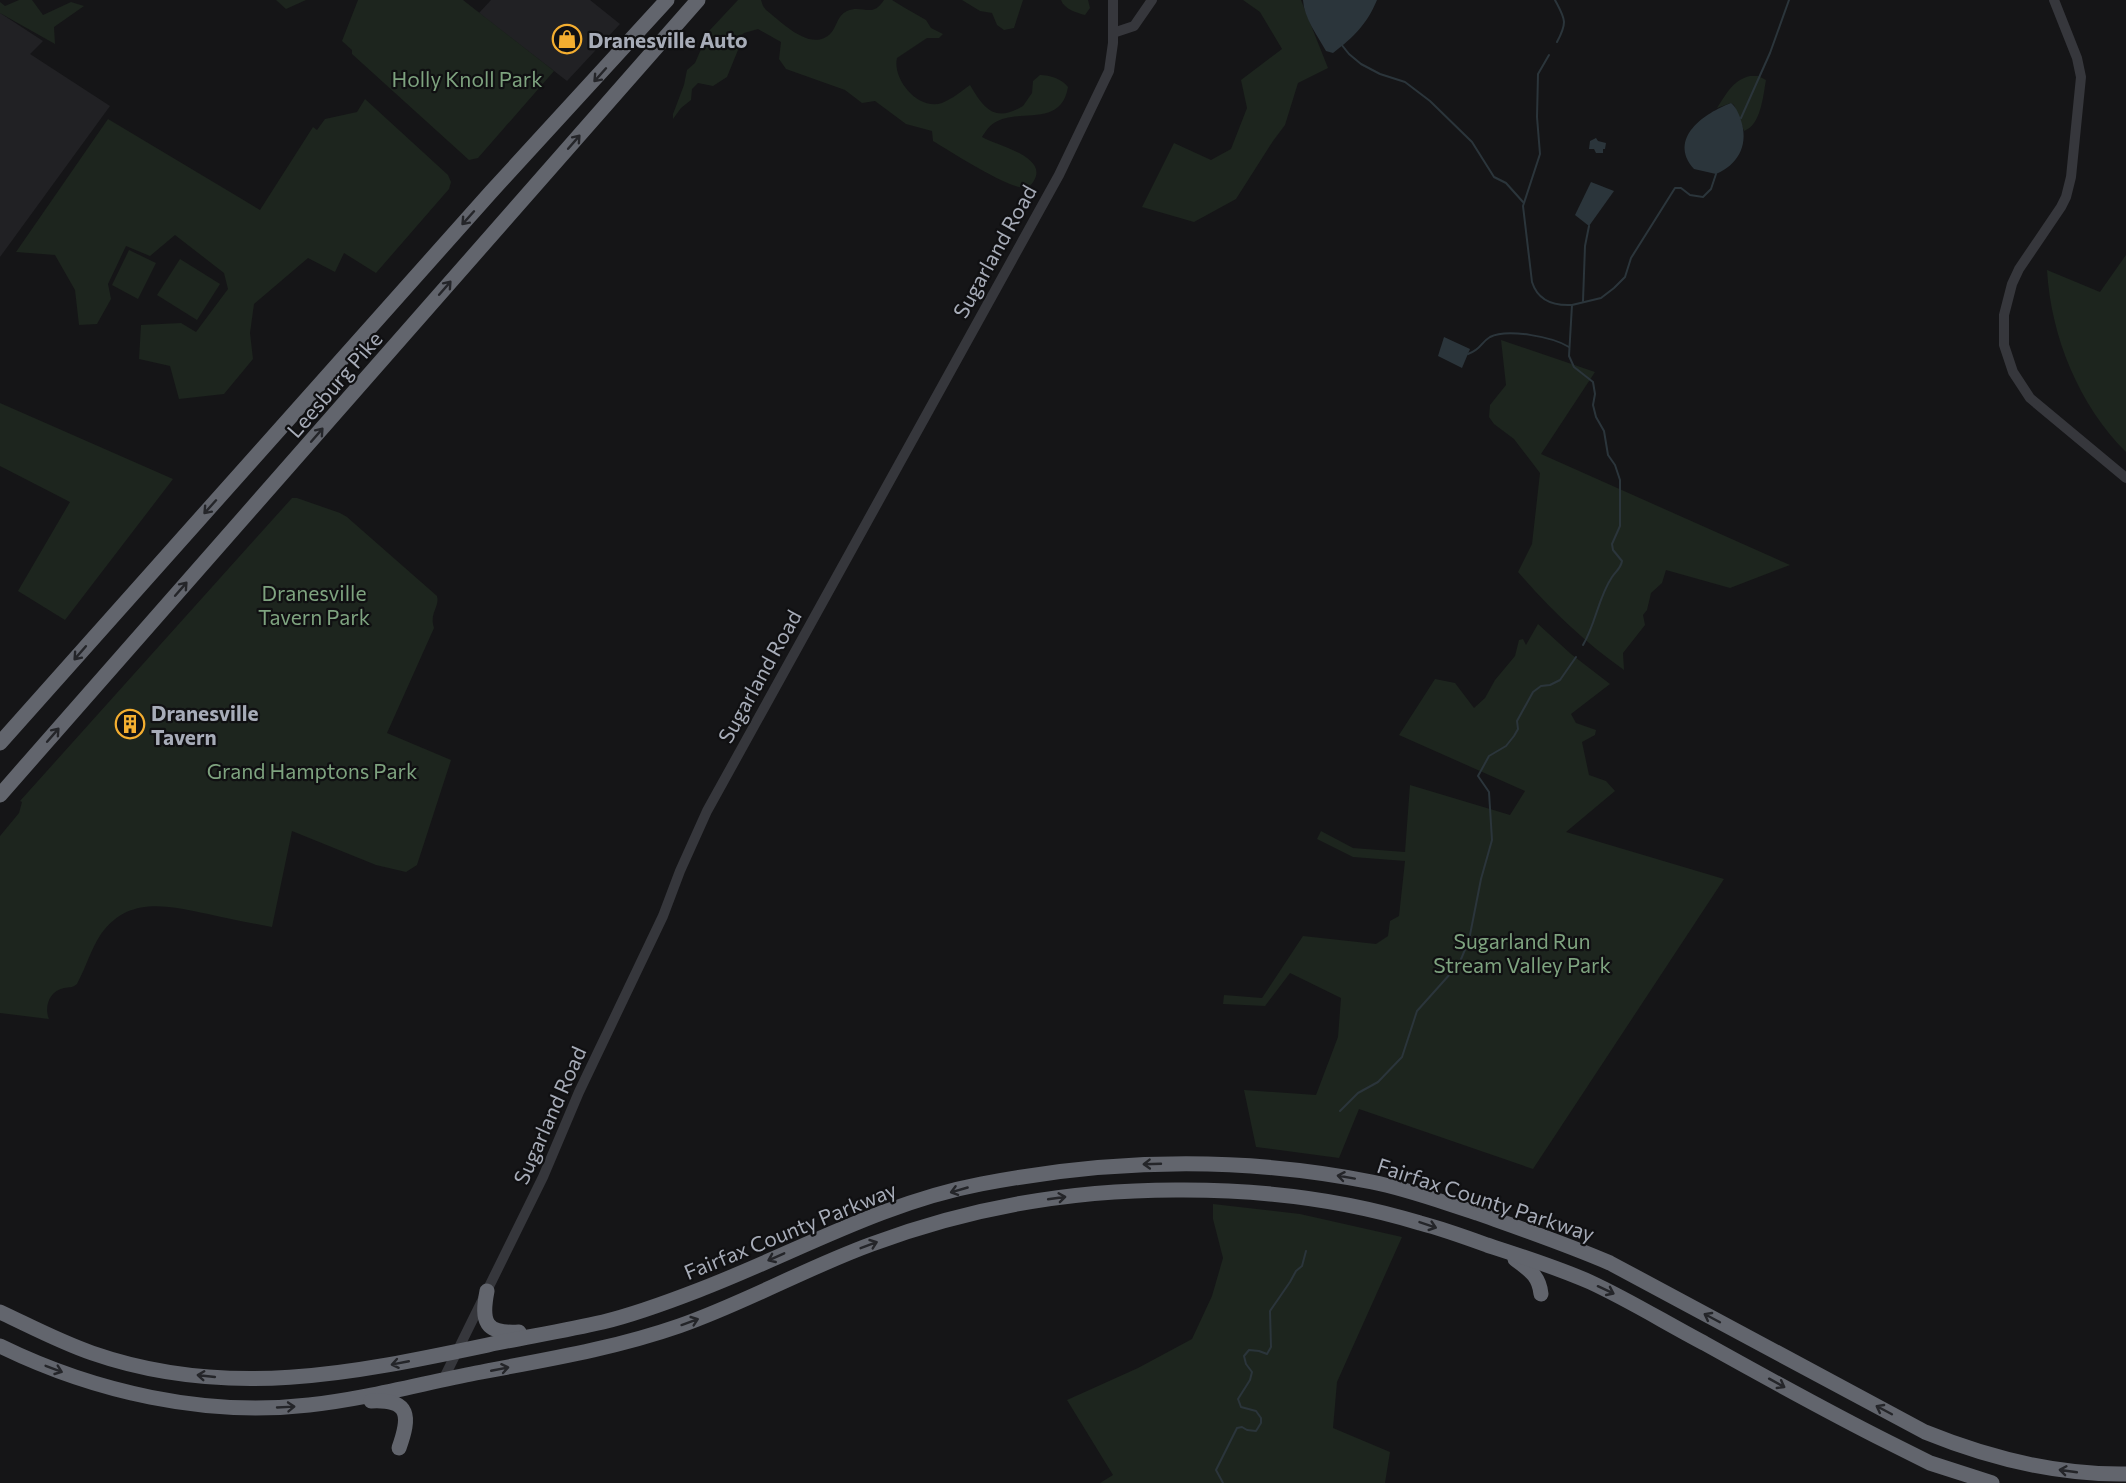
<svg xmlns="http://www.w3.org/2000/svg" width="2126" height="1483" font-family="Commissioner,sans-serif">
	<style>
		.built { fill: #212124 }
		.green { fill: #1d251e }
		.water { fill: #2b353b }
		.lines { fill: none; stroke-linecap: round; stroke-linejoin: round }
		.stream { stroke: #2b353b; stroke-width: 2 }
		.minor { stroke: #36373c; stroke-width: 10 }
		.highway { stroke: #62656d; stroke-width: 15 }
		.oneway { stroke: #242529 }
		.labels { text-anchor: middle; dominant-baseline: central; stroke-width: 4.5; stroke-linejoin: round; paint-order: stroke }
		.poi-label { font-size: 21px; font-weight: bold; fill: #a7acb8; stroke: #101012; text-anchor: start }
		.park-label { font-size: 21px; fill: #7ea37f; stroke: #101012 }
		.street-label { font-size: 21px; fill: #a7acb8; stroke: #101012 }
	</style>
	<rect width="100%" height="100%" fill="#151517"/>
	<g class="built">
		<path d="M491,0H590L620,24L567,81L479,13Z"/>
		<path d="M0,13L43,41L30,54L110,106L0,257Z"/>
	</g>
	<g class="green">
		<path d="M19,0H32L43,15L71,2L84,6L54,27L55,44L0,13V2L5,6Z"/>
		<path d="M276,0H306L286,9Z"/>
		<path d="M358,0H463L554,71L478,158L469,160L352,54V50L342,41Z"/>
		<path d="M738,0H761L763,6L766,10C781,21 811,54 831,33C837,26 837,16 847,11C863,4 872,19 884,0H892L905,8L926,20L931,28L943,34L939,38H927L897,58C892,79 918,111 942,103C952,99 962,91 970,85C984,109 995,123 1023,106L1032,93L1033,81L1040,75C1050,75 1062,79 1068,87C1061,129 1018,107 994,123C989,126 985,132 982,137C1000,147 1058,159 1028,188C1011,191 950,151 933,141L932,131L906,124L875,101L862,103L845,90L786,69L779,59L781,42L758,29L744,33L736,40L738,50L727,77L713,86L698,83L692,89L691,100L681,108L673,119V114L684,85L687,70L695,63L709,31Z"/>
		<path d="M962,0H1023L1014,28L1004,30L997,25L992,13L980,11Z"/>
		<path d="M1061,0H1088L1090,8L1085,15C1077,13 1064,9 1061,0Z"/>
		<path d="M1243,0H1301L1328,68L1298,83L1285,125L1273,141L1236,199L1194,222L1142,207L1174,143L1211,160L1231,149L1247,108L1241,80L1282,49L1260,12Z"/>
		<path d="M1750,76H1758L1766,80C1763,96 1761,125 1744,131L1734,105L1731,103L1717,108C1727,93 1733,80 1750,76Z"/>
		<path d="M365,99L448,175L451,182L449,189L376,273L344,253L335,272L308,258L254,304L250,333L253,359L224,394L179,399L170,366L139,359L141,325L181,323L196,332L228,289L224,273L175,235L150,256L126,246L108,284L111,299L97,324L79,325L75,290L55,255L16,252L108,119L260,210L313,127L317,130L325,119L357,112Z"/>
		<path d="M129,250L156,263L138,299L112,285Z"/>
		<path d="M2126,255V452C2079,405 2051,337 2047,270L2100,292Z"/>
		<path d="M180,259L220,284L197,320L157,295Z"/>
		<path d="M1501,340L1595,372L1541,454L1790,565L1730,588L1666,570L1662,583L1651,593L1647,610L1643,615L1645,625L1623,653L1624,670C1584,642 1550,609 1518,572L1532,544L1540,473L1514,439L1494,424L1489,417L1490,405L1506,385Z"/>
		<path d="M0,403L173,479L65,620L18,591L70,502L0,466Z"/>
		<path d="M292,498H297L340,513L347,517L437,596C440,607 429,613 434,628L387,733L451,760L417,865L406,872L376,865L292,831L272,927C251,923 230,919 208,914C169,906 129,895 101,934C91,949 86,967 77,984C72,988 70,987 64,988C49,991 44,1007 49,1019L0,1013V836L19,813L22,802L20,801Z"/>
		<path d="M1538,624L1571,654L1610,684L1571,714L1576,723L1596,730L1595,735L1582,742L1589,775L1606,781L1615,791L1566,832L1724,879L1533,1169L1359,1109L1339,1158L1256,1147L1244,1090L1316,1095L1338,1037L1341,998L1290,973L1265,1006L1223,1004L1224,995L1262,998L1303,936L1376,944L1388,936L1390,921L1399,916L1405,861L1353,857L1317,839L1321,831L1353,848L1405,852L1410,785L1510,815L1525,791L1399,735L1435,679L1455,683L1474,708L1485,698L1495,680L1515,656L1519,640L1523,639L1526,645Z"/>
		<path d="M1213,1204L1300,1214L1402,1237L1337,1382L1333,1428L1390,1452L1385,1483H1100L1113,1475L1067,1400L1138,1368L1192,1339L1212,1296L1223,1258L1213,1219Z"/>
	</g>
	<g class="water">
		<path d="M1303,0H1377C1367,24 1354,37 1333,53L1326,51C1317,35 1304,18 1303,0Z"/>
		<path d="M1731,103C1737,108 1740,116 1742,124C1748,147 1737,165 1716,174L1694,169C1667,138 1705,113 1731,103Z"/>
		<path d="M1596,138L1598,141L1606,143L1605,149H1603V153H1596L1594,149H1589L1590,141Z"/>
		<path d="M1591,182L1614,191L1589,226L1575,215Z"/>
		<path d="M1444,337L1470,349L1462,368L1438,356Z"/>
	</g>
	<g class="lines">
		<g class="stream">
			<path d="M1555,0C1565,19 1568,22 1557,42"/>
			<path d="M1341,44L1349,54L1361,64L1380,74L1405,82L1430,101L1472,142L1494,177L1506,183L1523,202"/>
			<path d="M1549,55L1538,74L1537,117L1540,154L1523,206L1532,282C1538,301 1553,306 1572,305L1569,356L1574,367L1593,382L1595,394L1593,405L1596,417L1604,431L1608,455L1615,465L1620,480V526L1612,544L1613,550L1622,561C1621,568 1616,571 1612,577C1598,598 1596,623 1583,645"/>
			<path d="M1741,118L1770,53L1789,0"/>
			<path d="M1583,301L1585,246L1589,226"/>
			<path d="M1572,305L1601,298L1614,288L1625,277L1631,258L1675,188H1681L1690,195L1703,197L1711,189L1716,174"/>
			<path d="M1468,354C1482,349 1480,343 1490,337C1507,328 1553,337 1569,347"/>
			<path d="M1340,1111L1358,1093L1378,1082L1402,1057L1417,1011L1459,964L1469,940L1481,879L1492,840L1489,792L1478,776L1489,756L1506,746L1514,736L1518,729L1517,721L1533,692L1541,686L1550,685L1560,680L1576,657"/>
			<path d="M1223,1483L1216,1470L1237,1428L1242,1427L1247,1430L1256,1431L1261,1423V1418L1256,1411L1241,1407L1238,1399L1250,1380L1252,1372L1246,1364L1244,1356L1249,1350L1259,1351L1267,1354L1271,1347L1270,1311L1290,1282L1296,1271L1302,1266L1306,1251"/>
		</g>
		<g class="minor">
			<path d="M2054,0L2077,58L2081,77L2071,177L2066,197L2061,207L2019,269L2012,284L2004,315V345L2013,372L2030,398L2126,478"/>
			<path d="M1113,33L1134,26L1152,0"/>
			<path d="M443,1380L543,1177L579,1092L663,916L680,871L707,811L1059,175L1109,71L1113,43V0"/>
		</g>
		<g class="highway">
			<path d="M0,743L491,192L667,0"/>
			<path d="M0,795L698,0"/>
			<path d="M1515,1259C1529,1270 1539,1275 1541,1294"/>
			<path d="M487,1291C481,1322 485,1334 519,1332"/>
			<path d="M0,1312C30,1326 60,1342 92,1353C230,1401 359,1372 497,1343C532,1336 568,1330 603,1322C636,1314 668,1302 699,1290C793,1254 881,1203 981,1184C1111,1159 1242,1156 1372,1182C1408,1189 1442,1202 1477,1213C1522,1229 1566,1244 1610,1263L1925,1432C1989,1458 2057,1475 2126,1474"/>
			<path d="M0,1346C94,1392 205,1417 309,1405C365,1399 420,1384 476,1373C544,1360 613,1349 679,1326C745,1303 806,1268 872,1244C971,1207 1078,1189 1184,1190C1263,1190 1345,1200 1420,1223C1443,1229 1465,1237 1487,1245C1521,1256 1556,1267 1590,1282C1629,1300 1666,1323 1704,1343C1765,1377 1826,1411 1888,1442L1930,1463L1992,1483"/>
			<path d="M371,1401C411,1399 410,1417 399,1448"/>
		</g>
	</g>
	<defs><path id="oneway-shaft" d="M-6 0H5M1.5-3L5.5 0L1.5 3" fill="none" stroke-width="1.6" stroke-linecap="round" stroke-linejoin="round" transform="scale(1.5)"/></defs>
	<g class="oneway">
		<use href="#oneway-shaft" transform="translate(600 75) rotate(132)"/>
		<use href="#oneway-shaft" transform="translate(574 142) rotate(-49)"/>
		<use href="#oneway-shaft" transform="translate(468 218) rotate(132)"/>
		<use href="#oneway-shaft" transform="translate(445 288) rotate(-49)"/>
		<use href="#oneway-shaft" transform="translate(317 435) rotate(-49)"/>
		<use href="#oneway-shaft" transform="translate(210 507) rotate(132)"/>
		<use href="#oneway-shaft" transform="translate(181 589) rotate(-49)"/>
		<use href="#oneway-shaft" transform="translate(80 653) rotate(131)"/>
		<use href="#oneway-shaft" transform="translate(53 735) rotate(-49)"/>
		<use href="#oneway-shaft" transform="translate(1152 1164) rotate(178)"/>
		<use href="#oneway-shaft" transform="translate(1346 1177) rotate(-170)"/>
		<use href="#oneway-shaft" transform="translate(959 1190) rotate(164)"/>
		<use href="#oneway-shaft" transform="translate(1057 1198) rotate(-8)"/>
		<use href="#oneway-shaft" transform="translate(1428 1225) rotate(19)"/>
		<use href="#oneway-shaft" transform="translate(869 1245) rotate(-21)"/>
		<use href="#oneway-shaft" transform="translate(776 1257) rotate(156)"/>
		<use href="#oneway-shaft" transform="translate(1606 1290) rotate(25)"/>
		<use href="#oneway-shaft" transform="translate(1712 1318) rotate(-152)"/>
		<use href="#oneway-shaft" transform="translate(690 1322) rotate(-20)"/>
		<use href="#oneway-shaft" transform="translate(400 1363) rotate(169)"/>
		<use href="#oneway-shaft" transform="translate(54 1369) rotate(21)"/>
		<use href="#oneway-shaft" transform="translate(500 1369) rotate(-11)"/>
		<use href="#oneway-shaft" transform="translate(206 1376) rotate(-174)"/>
		<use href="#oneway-shaft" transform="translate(1777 1383) rotate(29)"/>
		<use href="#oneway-shaft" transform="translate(286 1407) rotate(-3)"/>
		<use href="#oneway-shaft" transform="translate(1884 1410) rotate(-152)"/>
		<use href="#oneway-shaft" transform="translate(2068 1471) rotate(-172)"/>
	</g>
	<defs>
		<g id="shop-ring" transform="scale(1.5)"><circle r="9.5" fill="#101012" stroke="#f4ae30" stroke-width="1.5"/><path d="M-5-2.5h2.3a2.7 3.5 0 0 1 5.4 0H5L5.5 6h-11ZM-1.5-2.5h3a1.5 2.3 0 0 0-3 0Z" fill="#f4ae30"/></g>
		<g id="building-ring" transform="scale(1.5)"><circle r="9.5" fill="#101012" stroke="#f4ae30" stroke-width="1.5"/><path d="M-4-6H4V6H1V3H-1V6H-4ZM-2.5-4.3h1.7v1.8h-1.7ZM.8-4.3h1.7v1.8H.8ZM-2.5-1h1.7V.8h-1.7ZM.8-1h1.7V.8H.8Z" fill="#f4ae30"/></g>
	</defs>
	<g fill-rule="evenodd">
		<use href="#shop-ring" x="567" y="39"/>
		<use href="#building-ring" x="130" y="724"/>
	</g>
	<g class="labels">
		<g class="poi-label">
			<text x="588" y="39">Dranesville Auto</text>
			<text x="151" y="712">Dranesville<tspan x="151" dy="24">Tavern</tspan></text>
		</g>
		<g class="park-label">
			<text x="467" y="78">Holly Knoll Park</text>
			<text x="314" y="592">Dranesville<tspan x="314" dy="24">Tavern Park</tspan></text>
			<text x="312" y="770">Grand Hamptons Park</text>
			<text x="1522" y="940">Sugarland Run<tspan x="1522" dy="24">Stream Valley Park</tspan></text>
		</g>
		<g class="street-label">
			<text transform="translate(994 251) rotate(-61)">Sugarland Road</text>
			<text transform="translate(334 384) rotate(-49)">Leesburg Pike</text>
			<text transform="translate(759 676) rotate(-61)">Sugarland Road</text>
			<text transform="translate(549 1115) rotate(-66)">Sugarland Road</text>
			<text transform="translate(1486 1199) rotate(18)">Fairfax County Parkway</text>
			<text transform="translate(790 1230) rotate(-22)">Fairfax County Parkway</text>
		</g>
	</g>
</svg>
